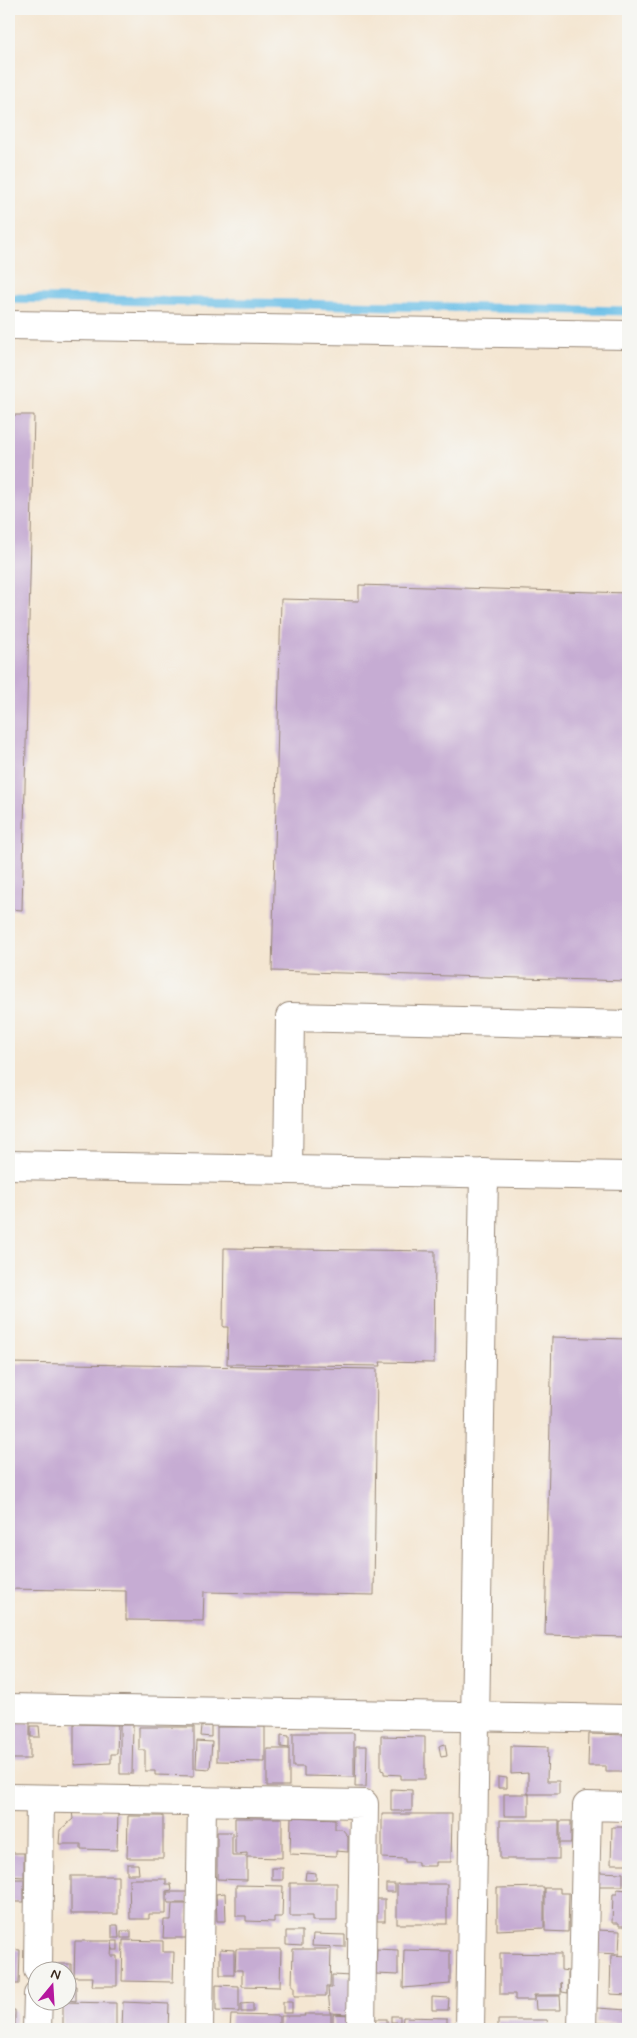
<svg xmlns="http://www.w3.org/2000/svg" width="637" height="2038" font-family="Mynerve,sans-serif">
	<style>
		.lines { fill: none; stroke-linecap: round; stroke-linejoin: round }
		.stream { stroke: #6abfe7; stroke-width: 9 }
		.building { fill: #c6acd3 }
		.minor-casing { stroke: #988878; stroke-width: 30 }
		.minor { stroke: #fff; stroke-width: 28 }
	</style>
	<rect width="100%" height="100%" fill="#f6f6f2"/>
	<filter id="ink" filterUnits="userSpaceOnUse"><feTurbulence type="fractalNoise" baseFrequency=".02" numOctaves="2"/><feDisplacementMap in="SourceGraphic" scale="10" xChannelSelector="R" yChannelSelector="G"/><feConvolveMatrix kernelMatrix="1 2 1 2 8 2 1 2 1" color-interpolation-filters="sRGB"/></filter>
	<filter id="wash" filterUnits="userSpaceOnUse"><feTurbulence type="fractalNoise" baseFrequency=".0096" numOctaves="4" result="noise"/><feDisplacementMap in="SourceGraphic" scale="20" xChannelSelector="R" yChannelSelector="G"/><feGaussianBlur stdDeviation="1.12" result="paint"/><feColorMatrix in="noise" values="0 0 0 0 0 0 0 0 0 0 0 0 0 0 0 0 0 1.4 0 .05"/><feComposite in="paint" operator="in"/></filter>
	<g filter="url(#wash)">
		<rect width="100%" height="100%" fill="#f4e6d2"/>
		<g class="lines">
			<path class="stream" d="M9,298L628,311"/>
		</g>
		<g id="blocks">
			<g class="building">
				<path d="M9,415H34L22,910L9,909Z"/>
				<path d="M359,585L628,593V981L272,971L281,599L359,601Z"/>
				<path d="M224,1248L435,1251L434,1363L380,1362L381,1366L227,1364L228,1327H223Z"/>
				<path d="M552,1337L628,1339V1637L545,1635Z"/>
				<path d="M9,1363L377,1369L374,1595L204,1592L203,1621L126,1620V1591L9,1589Z"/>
				<path d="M9,1721L30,1723V1759H12L9,1757Z"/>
				<path d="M74,1724L118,1725L117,1754H111V1763L74,1765Z"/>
				<path d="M120,1725H133L132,1774H120Z"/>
				<path d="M31,1726H39L40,1737H31Z"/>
				<path d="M202,1726H211V1737L201,1736Z"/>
				<path d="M139,1727H194V1776L155,1775V1771H145V1750H139Z"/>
				<path d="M217,1727H265V1762L217,1761Z"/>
				<path d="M293,1733H354V1777L304,1776V1767H293Z"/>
				<path d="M589,1734L628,1735V1772H606V1766H588Z"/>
				<path d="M281,1735L289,1736V1748L281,1747Z"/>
				<path d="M381,1736L425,1737V1779H401V1775L384,1774V1771L381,1770Z"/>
				<path d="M197,1741L212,1742L210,1769L196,1768Z"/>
				<path d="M445,1744L447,1756L441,1757L439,1746Z"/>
				<path d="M356,1746H367L366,1787H355Z"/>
				<path d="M511,1746L548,1747L547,1781H559V1794H528V1773L511,1774Z"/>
				<rect x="267" y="1749" width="22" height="37"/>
				<path d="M498,1777L507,1778V1788H498Z"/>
				<path d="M391,1789L412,1790V1811H391Z"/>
				<rect x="504" y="1794" width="25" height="22"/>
				<path d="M72,1811L118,1812L117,1850L81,1849V1844H59L60,1830L73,1819Z"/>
				<path d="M382,1814H452L451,1862H436V1866H418V1862H405V1859L382,1858Z"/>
				<path d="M128,1816H163V1858H127Z"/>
				<path d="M291,1817L335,1819V1829H342L348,1836V1852L336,1851V1856L290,1854Z"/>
				<path d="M235,1818H282V1858L247,1857V1880L217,1879V1832H232V1856H247V1853L235,1854Z"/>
				<rect x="500" y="1820" width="59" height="39"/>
				<rect x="560" y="1821" width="11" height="22"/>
				<path d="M612,1827H628V1864H611Z"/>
				<path d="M9,1853H24V1877L9,1876Z"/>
				<path d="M127,1864H138L139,1874H127Z"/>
				<rect x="272" y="1868" width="11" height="12"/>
				<path d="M306,1872L316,1873V1880H305Z"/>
				<path d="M599,1872L623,1873V1886H598Z"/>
				<rect x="71" y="1876" width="47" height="38"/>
				<rect x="12" y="1879" width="12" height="23"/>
				<path d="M129,1879H166V1884H171L172,1890L166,1891V1914H149V1919H130Z"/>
				<path d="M290,1883H337V1921H312V1916H290Z"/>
				<rect x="386" y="1884" width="9" height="8"/>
				<rect x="397" y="1884" width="50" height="40"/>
				<path d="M236,1885L283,1886L282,1917H274V1922L246,1921V1916H236Z"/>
				<path d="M544,1887V1928L497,1930V1888Z"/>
				<path d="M545,1888H560V1893H569L568,1932L545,1931Z"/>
				<path d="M617,1889L628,1890V1929H626L625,1926H619V1923H612L613,1894H617Z"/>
				<path d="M167,1892H188V1903H168Z"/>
				<path d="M225,1893L226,1921H217L216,1894Z"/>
				<rect x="377" y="1899" width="8" height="22"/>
				<path d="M172,1904H188L187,1938H163L164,1920H171Z"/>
				<path d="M112,1925H118L119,1938H112Z"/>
				<path d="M597,1930L620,1931L619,1954L597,1953Z"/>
				<rect x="121" y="1931" width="10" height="7"/>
				<path d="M286,1931H302V1946L286,1945Z"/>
				<path d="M313,1934L345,1935V1947L312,1946Z"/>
				<path d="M123,1940L163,1941V1952H174L173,1982L122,1981Z"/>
				<path d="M75,1941H112L111,1956H117V1986H92L93,1977H74Z"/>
				<rect x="112" y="1941" width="6" height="9"/>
				<path d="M9,1949L20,1950L19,1984H9Z"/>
				<path d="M220,1949L234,1950V1975H220Z"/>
				<path d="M236,1949H281L280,1987L242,1986V1970H235Z"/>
				<path d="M293,1949H331L330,1987H326V1996H294V1986H292Z"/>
				<path d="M377,1949L398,1950V1975L376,1974Z"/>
				<path d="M404,1950L450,1951V1984L403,1988Z"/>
				<path d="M500,1953L561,1954V1970L568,1971V1993L562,1992L561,1982V1995H534V2000H515V1994H500Z"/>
				<path d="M611,1955L626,1956V1960H628V1995L610,1994Z"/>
				<path d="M52,1964H71V1986H76V2001L68,2000V1970H52Z"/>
				<path d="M332,1975L351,1976L350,2014L330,2013L328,1988H332Z"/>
				<path d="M216,1985L239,1986V2012L216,2011Z"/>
				<path d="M535,1996H560L561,2010H536Z"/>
				<path d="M432,1997L449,1998L448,2010H432Z"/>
				<path d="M63,2002L116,2003V2029H63Z"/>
				<path d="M123,2002L169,2004L168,2029H122Z"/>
				<rect x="283" y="2002" width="9" height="11"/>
				<path d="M253,2003V2012H241V2004Z"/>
				<path d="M597,2008L628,2010V2023L596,2022Z"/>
				<path d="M9,2010H15V2026L9,2025Z"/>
				<path d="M304,2014H331V2029H281V2016H305Z"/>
				<path d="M333,2014L349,2015V2029H333Z"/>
				<path d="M231,2015L279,2016V2029H230Z"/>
				<rect x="391" y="2016" width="9" height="6"/>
				<path d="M403,2017L447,2018V2029H402Z"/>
				<rect x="375" y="2019" width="12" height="10"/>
				<path d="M498,2020H547L548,2025H553V2029H498Z"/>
				<path d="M606,2024L628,2025V2029H606Z"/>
			</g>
		</g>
	</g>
	<g filter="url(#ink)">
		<use href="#blocks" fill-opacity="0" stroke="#988878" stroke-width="1"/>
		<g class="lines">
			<g class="minor-casing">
				<g id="minor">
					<path d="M9,325L628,335"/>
					<path d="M9,1165L628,1176"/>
					<path d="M288,1169L290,1017L628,1025"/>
					<path d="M9,1708L628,1719"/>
					<path d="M9,1798L364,1804L361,2029"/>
					<path d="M38,1970L40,1799"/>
					<path d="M37,2029L38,1995"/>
					<path d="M199,2029L202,1801"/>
					<path d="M470,2029L484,1173"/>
					<path d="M582,2029L587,1806L628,1807"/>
				</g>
			</g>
			<use href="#minor" class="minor"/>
		</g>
	</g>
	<rect width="637" height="2038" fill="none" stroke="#f6f6f2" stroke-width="30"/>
	<g transform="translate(52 1986) rotate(18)"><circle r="24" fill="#f6f6f2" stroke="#aba49d"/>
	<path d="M0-4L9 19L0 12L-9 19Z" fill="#b5179e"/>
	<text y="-8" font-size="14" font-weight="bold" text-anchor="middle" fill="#3b2a1e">N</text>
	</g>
</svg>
